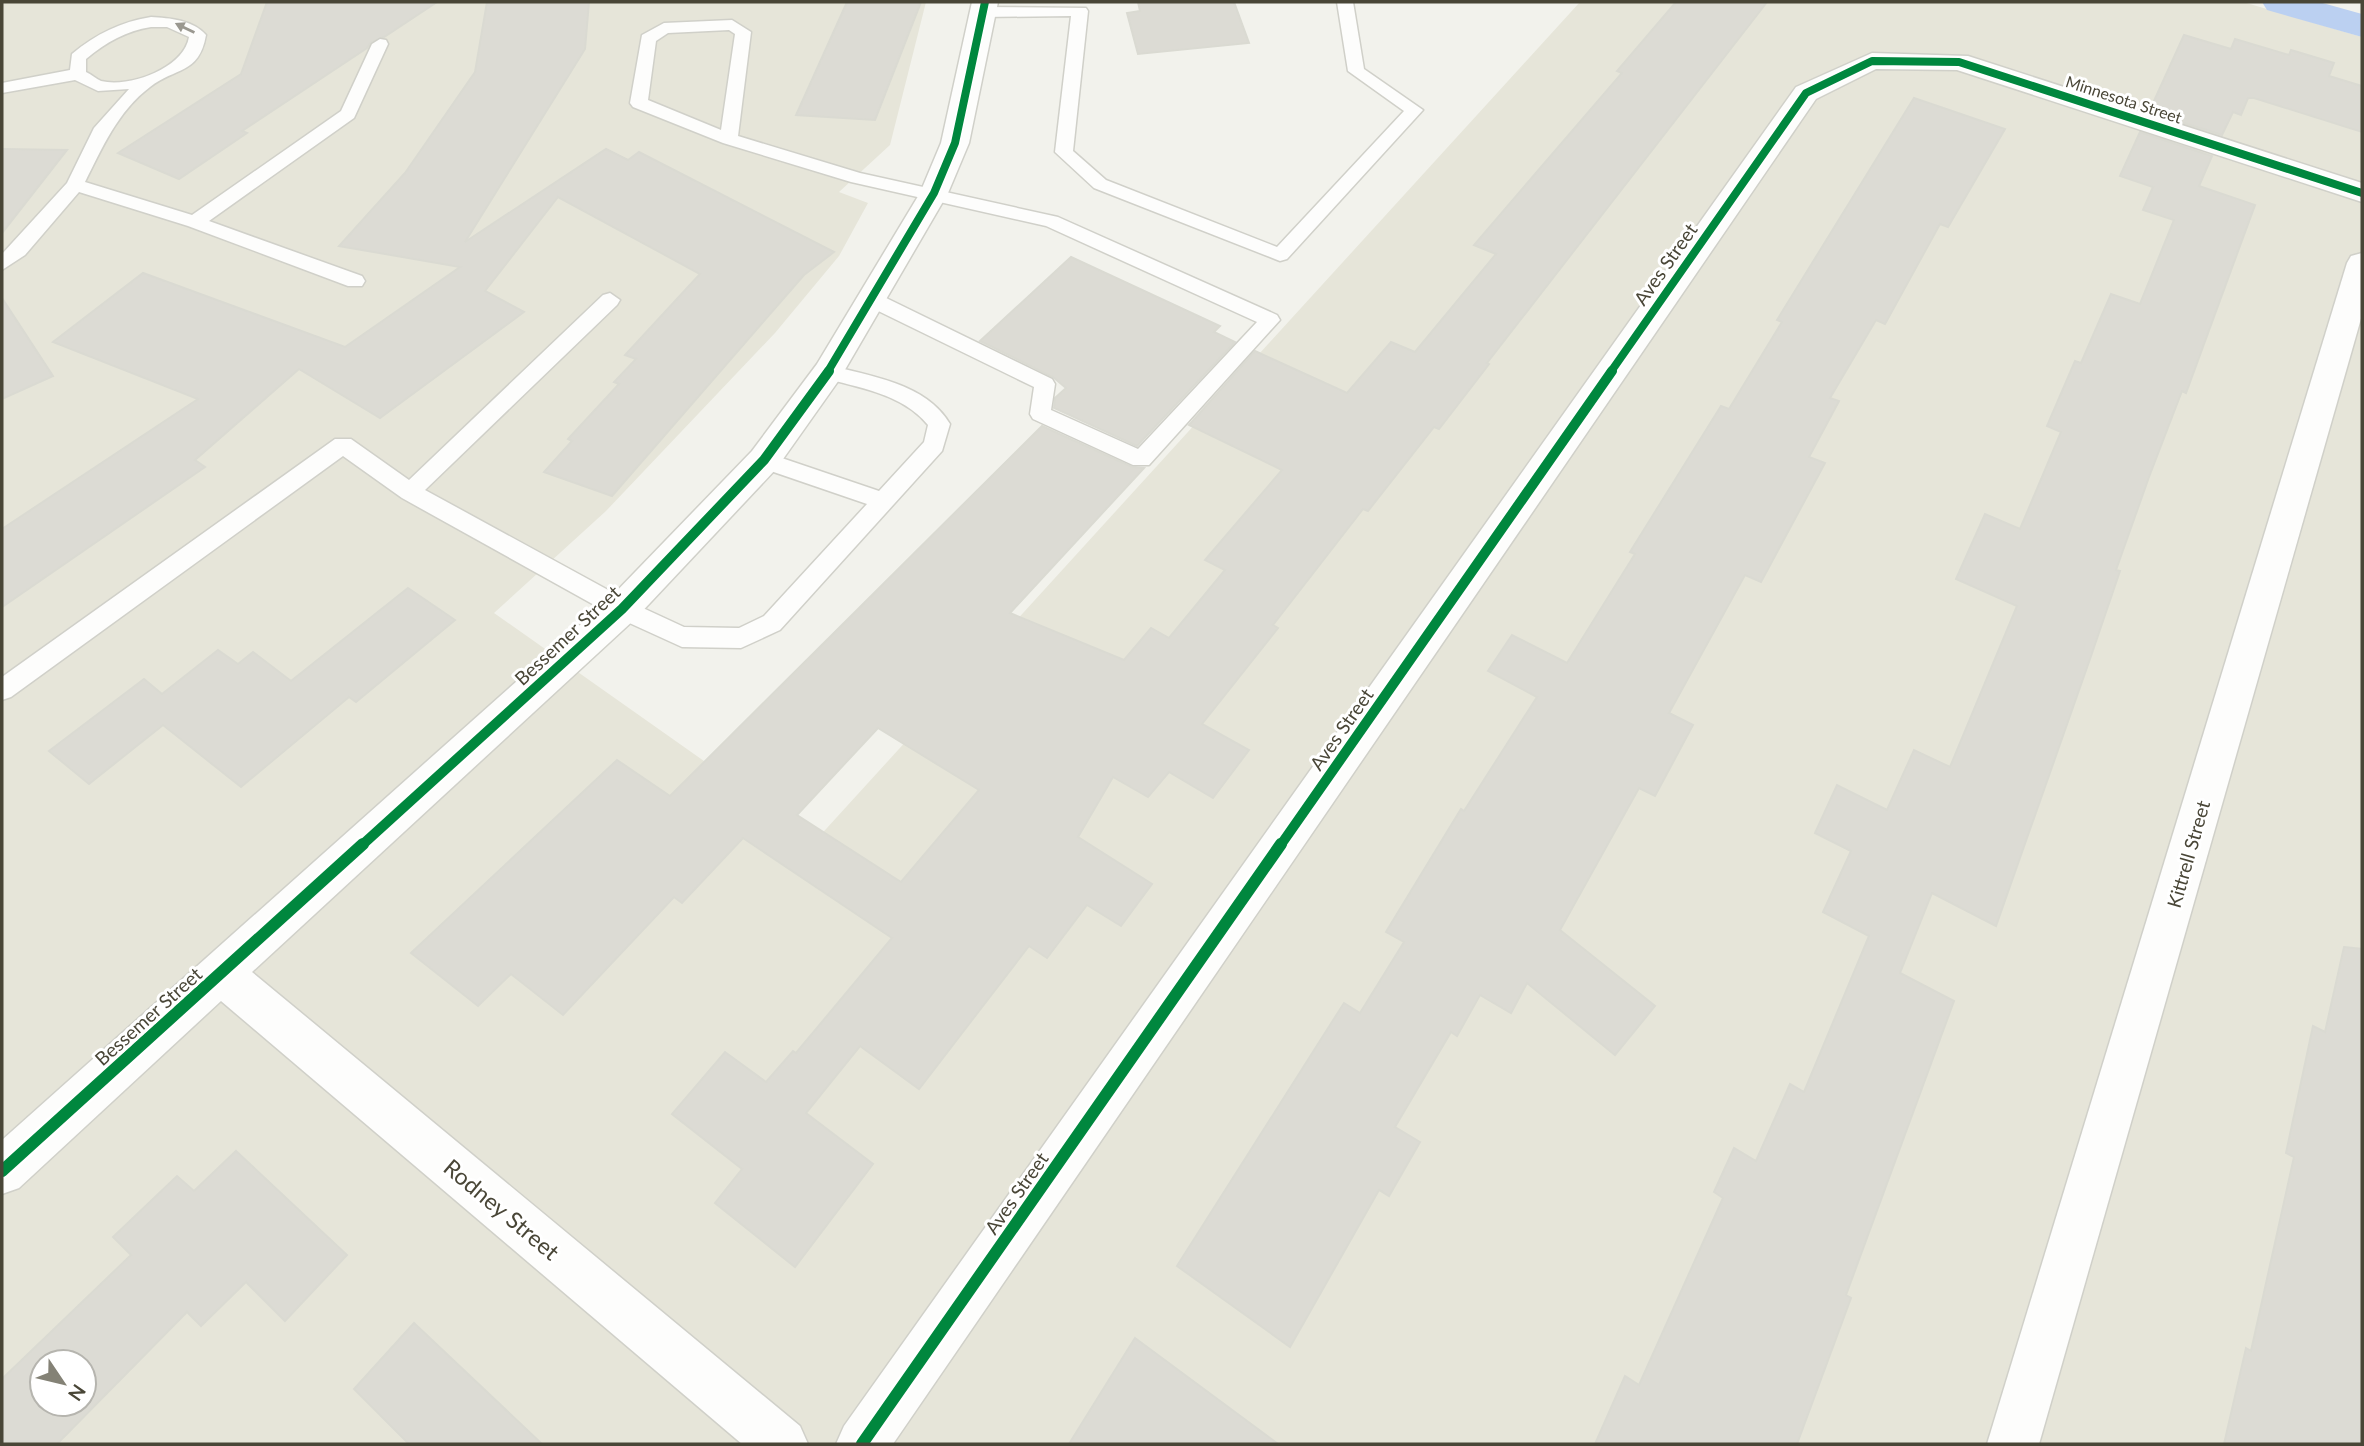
<svg xmlns="http://www.w3.org/2000/svg" width="2364" height="1446" font-family="Lato,sans-serif">
	<style>
		.residential { fill: #e6e5d9; fill-rule: evenodd }
		.lines { fill: none; stroke-linecap: round; stroke-linejoin: round }
		.canal { fill: #bbd0f1; fill-rule: evenodd }
		.building { fill: #dcdbd4; stroke: #dadad2; stroke-width: 2; fill-rule: evenodd }
		.lane-casing { stroke: #d0d0c9; stroke-width: 3 }
		.street-casing { stroke: #d0d0c9; stroke-width: 3 }
		.lane { fill: #fdfdfc; fill-rule: evenodd }
		.street { fill: #fdfdfc; fill-rule: evenodd }
		.cycleway-far2-casing { stroke: #fff; stroke-width: 11 }
		.cycleway-far1-casing { stroke: #fff; stroke-width: 14 }
		.cycleway-casing { stroke: #fff; stroke-width: 17 }
		.cycleway-far2 { stroke: #00873e; stroke-width: 8 }
		.cycleway-far1 { stroke: #00873e; stroke-width: 10 }
		.cycleway { stroke: #00873e; stroke-width: 12 }
		.oneway { fill: #9a9890 }
		.labels { text-anchor: middle; dominant-baseline: central; stroke-width: 6; stroke-linejoin: round; paint-order: stroke }
		.far-street-label { font-size: 16px; fill: #494637; stroke: #fff }
		.street-label { font-size: 19px; fill: #494637; stroke: #fff }
		.near-street-label { font-size: 23px; fill: #494637; stroke: #fff }
	</style>
	<rect width="100%" height="100%" fill="#f2f2ec"/>
	<path class="residential" d="M2,2H926L890,145L839,192L868,203L839,256L775,333L606,511L494,613L816,840L1580,2H2243L2362,37V1444H2ZM42,1362H84V1404H42Z"/>
	<g class="lines">
		<path class="canal" d="M2262,2H2319L2362,14V37L2267,10Z"/>
	</g>
	<g class="building">
		<path d="M267,2H437L384,37L371,42L367,48L242,131L247,133L179,179L118,153L241,74Z"/>
		<path d="M487,2H589L585,49L465,242L606,149L628,160L639,152L834,252L804,275L612,496L544,472L572,441L568,439L619,384L614,382L636,359L625,355L700,274L558,197L485,291L524,312L380,418L299,369L195,460L205,467L2,607V529L198,399L53,342L143,273L345,347L460,267L339,246L405,173L475,72Z"/>
		<path d="M847,2H921L875,120L796,115Z"/>
		<path d="M1138,2H1234L1249,43L1138,54L1127,13L1140,11Z"/>
		<path d="M1676,2H1767L1487,363L1489,364L1439,429L1434,427L1368,511L1363,509L1273,625L1278,628L1202,724L1249,750L1213,798L1169,772L1148,797L1113,777L1078,837L1152,884L1121,926L1087,905L1047,958L1029,946L919,1089L860,1046L806,1113L873,1164L795,1267L715,1203L742,1169L672,1114L725,1052L766,1082L793,1051L796,1053L892,938L743,838L682,903L674,897L563,1015L511,974L478,1006L411,953L617,760L670,796L1042,426L1132,467L1144,468L1010,613L1124,660L1151,628L1169,638L1225,570L1205,560L1282,470L1189,425L1255,351L1347,393L1391,342L1415,352L1496,254L1474,245L1622,73L1617,71ZM878,728L979,790L901,882L797,815Z"/>
		<path d="M2184,35L2231,49L2235,39L2289,55L2291,50L2334,63L2329,76L2362,86V132L2254,98H2248L2241,115L2233,112L2222,135L2149,112Z"/>
		<path d="M1914,98L2005,129L1948,227L1940,224L1885,324L1876,320L1830,398L1839,401L1809,457L1825,463L1761,582L1745,575L1669,713L1693,725L1655,796L1639,788L1560,930L1655,1006L1615,1055L1527,983L1511,1013L1480,995L1457,1036L1451,1032L1395,1127L1420,1142L1389,1196L1379,1190L1290,1347L1177,1266L1344,1003L1360,1013L1404,942L1386,932L1461,809L1464,811L1537,697L1488,671L1512,635L1567,663L1635,554L1630,552L1721,406L1729,409L1782,322L1777,320Z"/>
		<path d="M2140,132L2212,156L2199,186L2255,205L2186,393L2182,391L2149,477L2116,570L2120,571L2090,659L1996,926L1932,893L1900,973L1954,1001L1846,1295L1851,1298L1797,1444H1595L1625,1376L1639,1385L1723,1198L1714,1192L1734,1148L1756,1161L1790,1084L1804,1092L1869,936L1823,912L1851,851L1815,833L1837,785L1887,810L1914,750L1950,767L2017,606L1956,579L1985,514L2020,529L2061,432L2047,426L2075,361L2081,363L2111,294L2140,304L2174,220L2143,210L2153,187L2120,176Z"/>
		<path d="M2,149L67,150L2,233Z"/>
		<path d="M1071,257L1220,326L1214,332L1235,342L1137,446L1054,408L1055,398L1066,388L1053,377L980,341Z"/>
		<path d="M2,298L53,376L2,399Z"/>
		<path d="M408,588L455,620L356,702L349,697L241,787L163,725L89,784L49,751L144,679L162,694L218,650L238,664L253,652L291,681Z"/>
		<path d="M2344,947L2362,949V1444H2224L2246,1348L2251,1351L2294,1157L2286,1153L2313,1026L2325,1032Z"/>
		<path d="M236,1151L347,1255L285,1321L246,1282L201,1326L187,1312L57,1444H2V1379L131,1255L113,1237L177,1176L194,1191ZM42,1362H84V1404H42Z"/>
		<path d="M414,1323L542,1444H409L354,1389Z"/>
		<path d="M1135,1338L1278,1444H1069Z"/>
	</g>
	<g class="lines">
		<g class="lane-casing">
			<g id="lane">
				<path d="M1337,2H1353L1364,69L1423,110L1287,259L1280,261L1094,188L1055,152L1071,16L983,17L975,12L983,7L1086,8L1088,11L1073,151L1106,180L1277,247L1404,111L1348,71Z"/>
				<path d="M151,17C170,18 193,20 206,35C199,75 175,67 150,87C118,111 102,148 85,182L192,215L341,111L372,44L380,39L386,40L388,44L354,118L209,221L362,276L365,281L362,286H348L188,226L79,192L25,255L2,270V254L67,183L94,128L129,89L98,91L75,80L2,93V83L70,70L72,54C96,34 120,22 151,17ZM151,27H167L189,37C184,68 130,88 101,81C96,79 91,74 86,72V59C106,42 126,31 151,27Z"/>
				<path d="M732,20L751,32L738,136L860,173L1058,217L1277,315L1280,320L1149,465H1133L1033,419L1030,414L1034,387L866,305L863,300L866,295H880L1052,379L1055,384L1051,410L1138,449L1257,322L1046,226L851,182L723,143L633,107L630,103L642,35L664,23ZM729,30L735,34L721,130L648,100L656,41L668,33Z"/>
				<path d="M610,293L620,300L617,305L425,490L630,602L684,627L739,628L764,616L867,504L756,466L753,460L756,454L764,452L879,491L924,442L928,425C902,393 858,388 821,377L818,372L821,367L828,365C869,376 926,383 950,424L942,451L780,630L741,648L682,647L614,616L402,498L343,456L11,697L2,700V677L335,439H351L409,480L603,295Z"/>
			</g>
		</g>
		<g class="street-casing">
			<g id="street">
				<path d="M972,2H998L969,143L948,193L839,380L776,469L635,619L252,972L800,1426L808,1444H742L221,1001L19,1188L2,1194V1140L609,599L752,451L817,364L920,193L941,143Z"/>
				<path d="M1872,53L1968,56L2362,183V202L1957,70L1876,69L1816,99L893,1444H836L844,1426L1796,87Z"/>
				<path d="M2362,253V315L2039,1444H1987L2347,263L2351,256Z"/>
			</g>
		</g>
		<use href="#lane" class="lane"/>
		<use href="#street" class="street"/>
		<g class="cycleway-far2-casing">
			<g id="cycleway-far2">
				<path d="M827,373L934,193L955,143L985,2"/>
				<path d="M1610,373L1806,93L1872,61L1959,62L2362,193"/>
			</g>
		</g>
		<g class="cycleway-far1-casing">
			<g id="cycleway-far1">
				<path d="M361,846L622,609L764,460L829,371"/>
				<path d="M1280,846L1612,371"/>
			</g>
		</g>
		<g class="cycleway-casing">
			<g id="cycleway">
				<path d="M2,1171L363,844"/>
				<path d="M862,1444L1281,844"/>
			</g>
		</g>
		<use href="#cycleway-far2" class="cycleway-far2"/>
		<use href="#cycleway-far1" class="cycleway-far1"/>
		<use href="#cycleway" class="cycleway"/>
	</g>
	<defs><path id="oneway-solid" d="M-6-.8H1V-3.2L6.5 0L1 3.2V.8H-6Z" transform="scale(1.75)"/></defs>
	<use class="oneway" href="#oneway-solid" transform="translate(185 28) rotate(-154)"/>
	<g class="labels">
		<g class="far-street-label">
			<text transform="translate(2124 99) rotate(18)">Minnesota Street</text>
		</g>
		<g class="street-label">
			<text transform="translate(1665 264) rotate(-55)">Aves Street</text>
			<text transform="translate(567 635) rotate(-43)">Bessemer Street</text>
			<text transform="translate(1341 729) rotate(-55)">Aves Street</text>
			<text transform="translate(2188 854) rotate(-74)">Kittrell Street</text>
			<text transform="translate(148 1016) rotate(-42)">Bessemer Street</text>
			<text transform="translate(1016 1193) rotate(-55)">Aves Street</text>
		</g>
		<g class="near-street-label">
			<text transform="translate(502 1209) rotate(40)">Rodney Street</text>
		</g>
	</g>
	<rect width="2364" height="1446" fill="none" stroke="#494637" stroke-width="7"/>
	<g transform="translate(63 1383) rotate(125)"><circle r="33" fill="#ffffff" stroke="#b6b5af" stroke-width="2"/>
	<path d="M0-5L12 26L0 18L-12 26Z" fill="#848276"/>
	<text y="-10" font-size="19" font-weight="bold" text-anchor="middle" fill="#494637">N</text>
	</g>
</svg>
